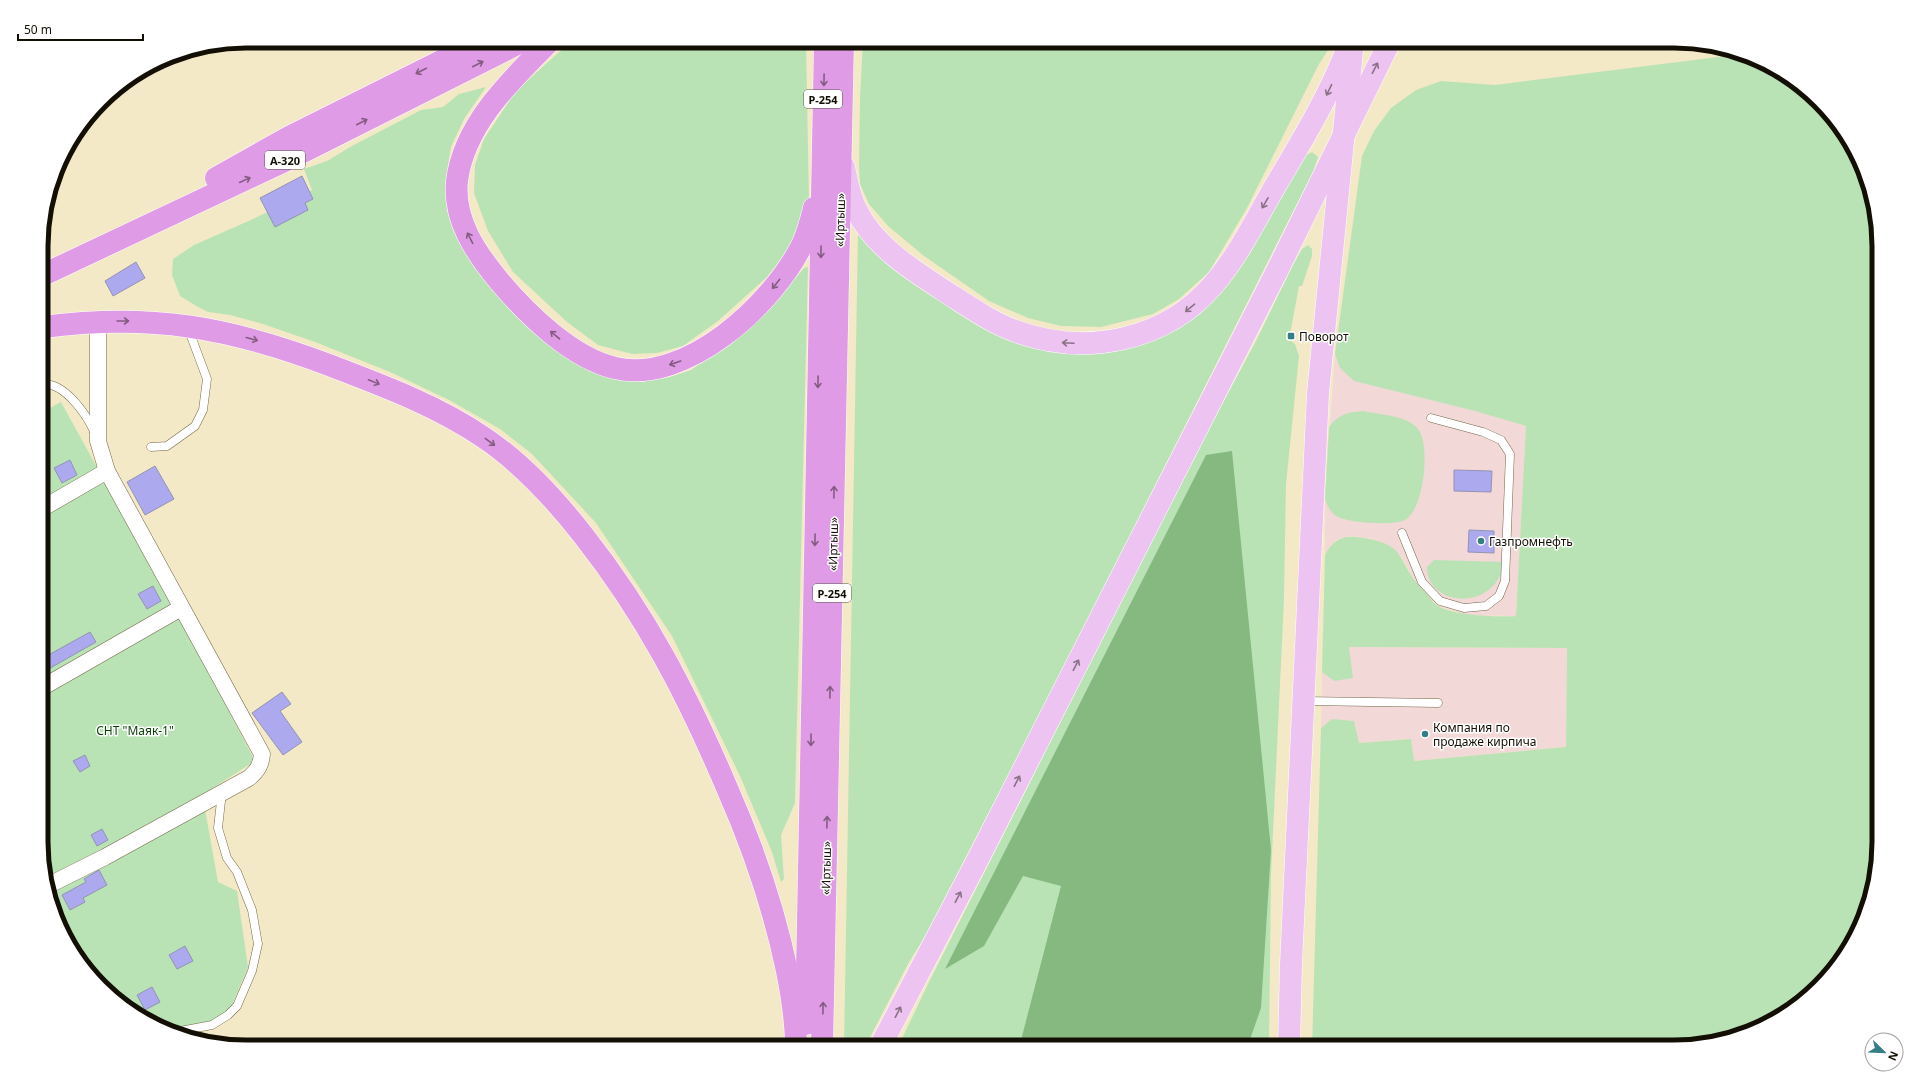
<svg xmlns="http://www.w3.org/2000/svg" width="1920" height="1088" font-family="'Noto Sans',sans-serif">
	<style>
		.commercial { fill: #f3d8d8 }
		.green { fill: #bae3b5 }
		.forest { fill: #85b980 }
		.building { fill: #aca9ee; stroke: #9393b3 }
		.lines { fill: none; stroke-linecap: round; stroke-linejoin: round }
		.lane-casing { stroke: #726848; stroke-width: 9 }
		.street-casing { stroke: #726848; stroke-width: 17 }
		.primary-casing { stroke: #fff; stroke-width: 23 }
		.highway-casing { stroke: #fff; stroke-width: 23 }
		.lane { stroke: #fff; stroke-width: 8 }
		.street { stroke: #fff; stroke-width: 16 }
		.primary { stroke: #ecc3f1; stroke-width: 22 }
		.highway { stroke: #e09be7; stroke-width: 22 }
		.oneway { stroke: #845c81 }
		.oneway2 { stroke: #8a7286 }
		.poi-dot { fill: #357e85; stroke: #fff; stroke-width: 1.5 }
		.labels { text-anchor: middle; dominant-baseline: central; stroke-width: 3; stroke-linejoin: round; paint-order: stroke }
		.shield { fill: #fff; stroke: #5a574f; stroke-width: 1 }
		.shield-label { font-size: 11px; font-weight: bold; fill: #130f04 }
		.street-label { font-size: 12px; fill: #130f04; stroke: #fff }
		.poi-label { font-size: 12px; fill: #130f04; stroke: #fff; text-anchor: start }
		.park-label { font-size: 12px; fill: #073f05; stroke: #fff }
		.rim { fill: none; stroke: #130f04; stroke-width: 5 }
	</style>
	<rect width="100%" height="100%" fill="#f4e9c6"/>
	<g class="commercial">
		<path d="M1335,354L1340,368L1526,426L1516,616L1467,615L1438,606L1415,582L1402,557L1373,539L1350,536L1336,540L1329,547L1325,555V498Z"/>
		<path d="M1348,647L1567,648L1566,747L1414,761L1410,739L1359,743L1321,728L1322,672L1334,681Z"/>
	</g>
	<g class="green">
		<path d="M574,41H806L809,202L794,242L767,277L718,321L683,346L657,353L632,354L598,345L567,322L513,272L488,231L474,193L475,165L484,139L516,91L558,53Z"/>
		<path d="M863,41H1334L1319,64L1247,208L1209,272L1179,299L1153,314L1101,327L1061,326L1028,318L989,301L924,256L888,226L869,204L860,184L859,166L860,98Z"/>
		<path d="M1742,54L1776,68L1819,101L1845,132L1868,181L1879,233V855L1872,895L1852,944L1828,977L1788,1013L1739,1036L1687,1047H1312L1321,728L1332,719L1354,721L1359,743L1411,739L1414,761L1566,747L1567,648L1349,647L1353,678L1334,681L1322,672L1325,555C1331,542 1341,535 1356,537C1411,543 1394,561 1425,592C1429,596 1433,603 1438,606C1456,616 1496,617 1516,616L1526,426L1475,411L1354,381L1340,368L1335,354L1362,156L1374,131L1391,108L1416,90L1441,81L1495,85Z"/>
		<path d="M176,55L103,103L111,92L168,57Z"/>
		<path d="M486,87L464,119L451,147L445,184L447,211L465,249L597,373L642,382L670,377L691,370L718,351L770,307L804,268L808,267L795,803L781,835L784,879L781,882L772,852L740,776L672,636L596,523L532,454L500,429L449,400L390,372L315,342L263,324L230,315L208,312L198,307L180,296L172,275L173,259L194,245L253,219L312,190L304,169L327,161L350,147L421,110L443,107L459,94Z"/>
		<path d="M1312,152L1318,157L1313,172L1041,712L924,938L908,964L865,1047H844L858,230L1003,336L1177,328L1200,313L1224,286L1305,156Z"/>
		<path d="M1308,245L1312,249V256L1302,286H1299L1289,340L1295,344L1299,356L1286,484L1284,599L1271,876L1269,1047H898L928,984L1204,438L1256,341L1293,265L1302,249Z"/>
		<path d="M61,402L180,618L255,761L199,797L205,809L218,882L237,891L248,967L227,1017L170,1031L144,1020L111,996L76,956L57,920L43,868V412Z"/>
		<path d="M1364,411C1380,415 1407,415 1418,429C1431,445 1424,510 1405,520C1393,526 1347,523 1336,516C1330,511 1327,506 1325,498L1329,427C1339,414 1348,412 1364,411Z"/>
		<path d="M1434,560L1504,562C1497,612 1427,608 1427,567Z"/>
	</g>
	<path class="forest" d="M1232,451L1271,850L1261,1008L1248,1045L1023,1047L1020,1044L1061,886L1023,876L984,946L945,969L1206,455Z"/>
	<g class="building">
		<path d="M302,176L313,199L305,203L308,210L275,227L260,198Z"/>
		<path d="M136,262L145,278L113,296L105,281Z"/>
		<path d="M70,460L77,475L62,483L54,468Z"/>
		<path d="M155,466L174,499L145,515L127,482Z"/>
		<path d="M1454,470L1492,471L1491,492L1454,491Z"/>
		<path d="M1469,530L1494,531V553L1468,552Z"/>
		<path d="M153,586L161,601L147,609L138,594Z"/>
		<path d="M90,632L96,642L45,671L43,658Z"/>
		<path d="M282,692L291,704L280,711L302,742L283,755L252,713Z"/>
		<path d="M85,755L90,766L80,772L73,761Z"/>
		<path d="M102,829L108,840L97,846L91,835Z"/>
		<path d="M99,870L107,885L83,898L85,902L70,910L62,895L86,882L84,879Z"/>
		<path d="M185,946L193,961L177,969L169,955Z"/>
		<path d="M152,987L160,1002L145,1010L137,995Z"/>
	</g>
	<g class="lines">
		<g class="lane-casing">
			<g id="lane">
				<path d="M43,384C65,383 86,414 94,431"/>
				<path d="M151,447L167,446L195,426L203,410L207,379L188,328"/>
				<path d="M1402,533L1422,582L1440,601L1464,608L1486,606L1499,596L1505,581L1510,454L1501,440L1483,432L1431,418"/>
				<path d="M1304,701L1438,703"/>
				<path d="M175,1032L212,1025L228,1015L237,1006L252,971L258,944L252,910L237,872L227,858L218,828L222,792"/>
			</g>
		</g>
		<g class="street-casing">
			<g id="street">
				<path d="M43,508L107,471"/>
				<path d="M43,687L181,608"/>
				<path d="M47,886L105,857L249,778C258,770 261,765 262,754L107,471L98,441V321"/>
			</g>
		</g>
		<g class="primary-casing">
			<g id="primary">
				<path d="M844,167C847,181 849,196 856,209C875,249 919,274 954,297C974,310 995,324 1018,332C1086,356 1165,341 1213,285C1238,256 1255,221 1274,188C1300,144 1327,100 1346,52"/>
				<path d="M880,1047L978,859L1277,271L1390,41"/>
				<path d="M1289,1047L1291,964L1318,393L1353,41"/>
			</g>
		</g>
		<g class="highway-casing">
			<g id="highway">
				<path d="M550,41C512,79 464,124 457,181C453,220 476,253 500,282C528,315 572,358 615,368C686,385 773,304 802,245C808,233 811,220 814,208"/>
				<path d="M216,178L289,137L481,41"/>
				<path d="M45,274L297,155L523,41"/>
				<path d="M43,327C150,313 229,327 329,365C381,385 436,405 483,437C522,463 554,498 583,535C646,615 687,694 727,788C753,847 774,908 787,971C792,996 796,1022 796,1047"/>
				<path d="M806,1024L825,41"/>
				<path d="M822,1047L843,41"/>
			</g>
		</g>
		<use href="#lane" class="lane"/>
		<use href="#street" class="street"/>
		<use href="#primary" class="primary"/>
		<use href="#highway" class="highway"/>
	</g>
	<defs><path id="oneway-shaft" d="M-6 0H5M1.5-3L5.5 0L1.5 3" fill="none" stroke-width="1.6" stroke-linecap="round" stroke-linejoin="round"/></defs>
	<g class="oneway">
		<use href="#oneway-shaft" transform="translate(478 64) rotate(-27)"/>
		<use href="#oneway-shaft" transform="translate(421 71) rotate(153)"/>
		<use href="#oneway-shaft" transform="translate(824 80) rotate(91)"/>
		<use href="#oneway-shaft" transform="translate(362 122) rotate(-27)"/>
		<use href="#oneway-shaft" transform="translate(245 180) rotate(-25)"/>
		<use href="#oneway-shaft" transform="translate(470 238) rotate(-117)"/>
		<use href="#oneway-shaft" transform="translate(821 252) rotate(91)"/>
		<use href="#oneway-shaft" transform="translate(776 284) rotate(128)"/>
		<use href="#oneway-shaft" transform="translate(123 321)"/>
		<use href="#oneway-shaft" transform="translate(555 335) rotate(-140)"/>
		<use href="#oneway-shaft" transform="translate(252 339) rotate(15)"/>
		<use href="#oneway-shaft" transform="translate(675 363) rotate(161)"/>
		<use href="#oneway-shaft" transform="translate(374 382) rotate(22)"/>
		<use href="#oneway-shaft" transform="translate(818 382) rotate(91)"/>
		<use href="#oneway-shaft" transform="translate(490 442) rotate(37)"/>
		<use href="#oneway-shaft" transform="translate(834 492) rotate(-89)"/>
		<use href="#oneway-shaft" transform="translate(815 540) rotate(91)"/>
		<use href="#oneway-shaft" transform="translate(830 692) rotate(-89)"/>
		<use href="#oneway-shaft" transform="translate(811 740) rotate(91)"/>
		<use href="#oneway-shaft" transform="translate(827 822) rotate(-89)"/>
		<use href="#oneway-shaft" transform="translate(823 1008) rotate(-89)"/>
	</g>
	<g class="oneway2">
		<use href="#oneway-shaft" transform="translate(1375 68) rotate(-63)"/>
		<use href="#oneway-shaft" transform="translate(1329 90) rotate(116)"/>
		<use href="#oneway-shaft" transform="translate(1265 203) rotate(120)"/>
		<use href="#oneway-shaft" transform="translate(1190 308) rotate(140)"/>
		<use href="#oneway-shaft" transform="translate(1068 343) rotate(-177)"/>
		<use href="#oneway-shaft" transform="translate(1076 665) rotate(-63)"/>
		<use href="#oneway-shaft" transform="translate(1017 781) rotate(-63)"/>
		<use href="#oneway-shaft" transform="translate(958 897) rotate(-62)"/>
		<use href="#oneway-shaft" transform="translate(898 1012) rotate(-63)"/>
	</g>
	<g class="poi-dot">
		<rect x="1287" y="332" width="8" height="8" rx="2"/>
		<circle cx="1481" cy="541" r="4"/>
		<circle cx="1425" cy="734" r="4"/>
	</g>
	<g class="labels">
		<g class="shield">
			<rect x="804" y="90" width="38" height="18" rx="3"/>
			<rect x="265" y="151" width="40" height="18" rx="3"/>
			<rect x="813" y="584" width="38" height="18" rx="3"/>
		</g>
		<g class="shield-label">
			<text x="823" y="99">Р-254</text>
			<text x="285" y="160">А-320</text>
			<text x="832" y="593">Р-254</text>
		</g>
		<g class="street-label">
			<text transform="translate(840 220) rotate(-89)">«Иртыш»</text>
			<text transform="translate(833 544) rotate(-89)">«Иртыш»</text>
			<text transform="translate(826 868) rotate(-89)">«Иртыш»</text>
		</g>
		<g class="poi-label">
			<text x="1299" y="336">Поворот</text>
			<text x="1489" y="541">Газпромнефть</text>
			<text x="1433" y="727">Компания по<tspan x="1433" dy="14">продаже кирпича</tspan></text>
		</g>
		<g class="park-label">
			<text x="135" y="730">СНТ "Маяк-1"</text>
		</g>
	</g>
	<path d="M0 0H1920V1088H0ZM246 48H1674A198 198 0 0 1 1872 246V842A198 198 0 0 1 1674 1040H246A198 198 0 0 1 48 842V246A198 198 0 0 1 246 48Z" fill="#fff" fill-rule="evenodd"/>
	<path class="rim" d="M246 48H1674A198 198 0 0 1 1872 246V842A198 198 0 0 1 1674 1040H246A198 198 0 0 1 48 842V246A198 198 0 0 1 246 48Z"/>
	<g transform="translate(1884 1052) rotate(113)"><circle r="19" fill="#ffffff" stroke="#a19f9b"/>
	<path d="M0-3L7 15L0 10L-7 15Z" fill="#357e85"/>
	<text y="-6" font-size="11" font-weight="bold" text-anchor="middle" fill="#130f04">N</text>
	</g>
	<path d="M18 34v6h125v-6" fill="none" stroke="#130f04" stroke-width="2"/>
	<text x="24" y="34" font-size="12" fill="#130f04" stroke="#ffffff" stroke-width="3" paint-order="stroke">50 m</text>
</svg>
